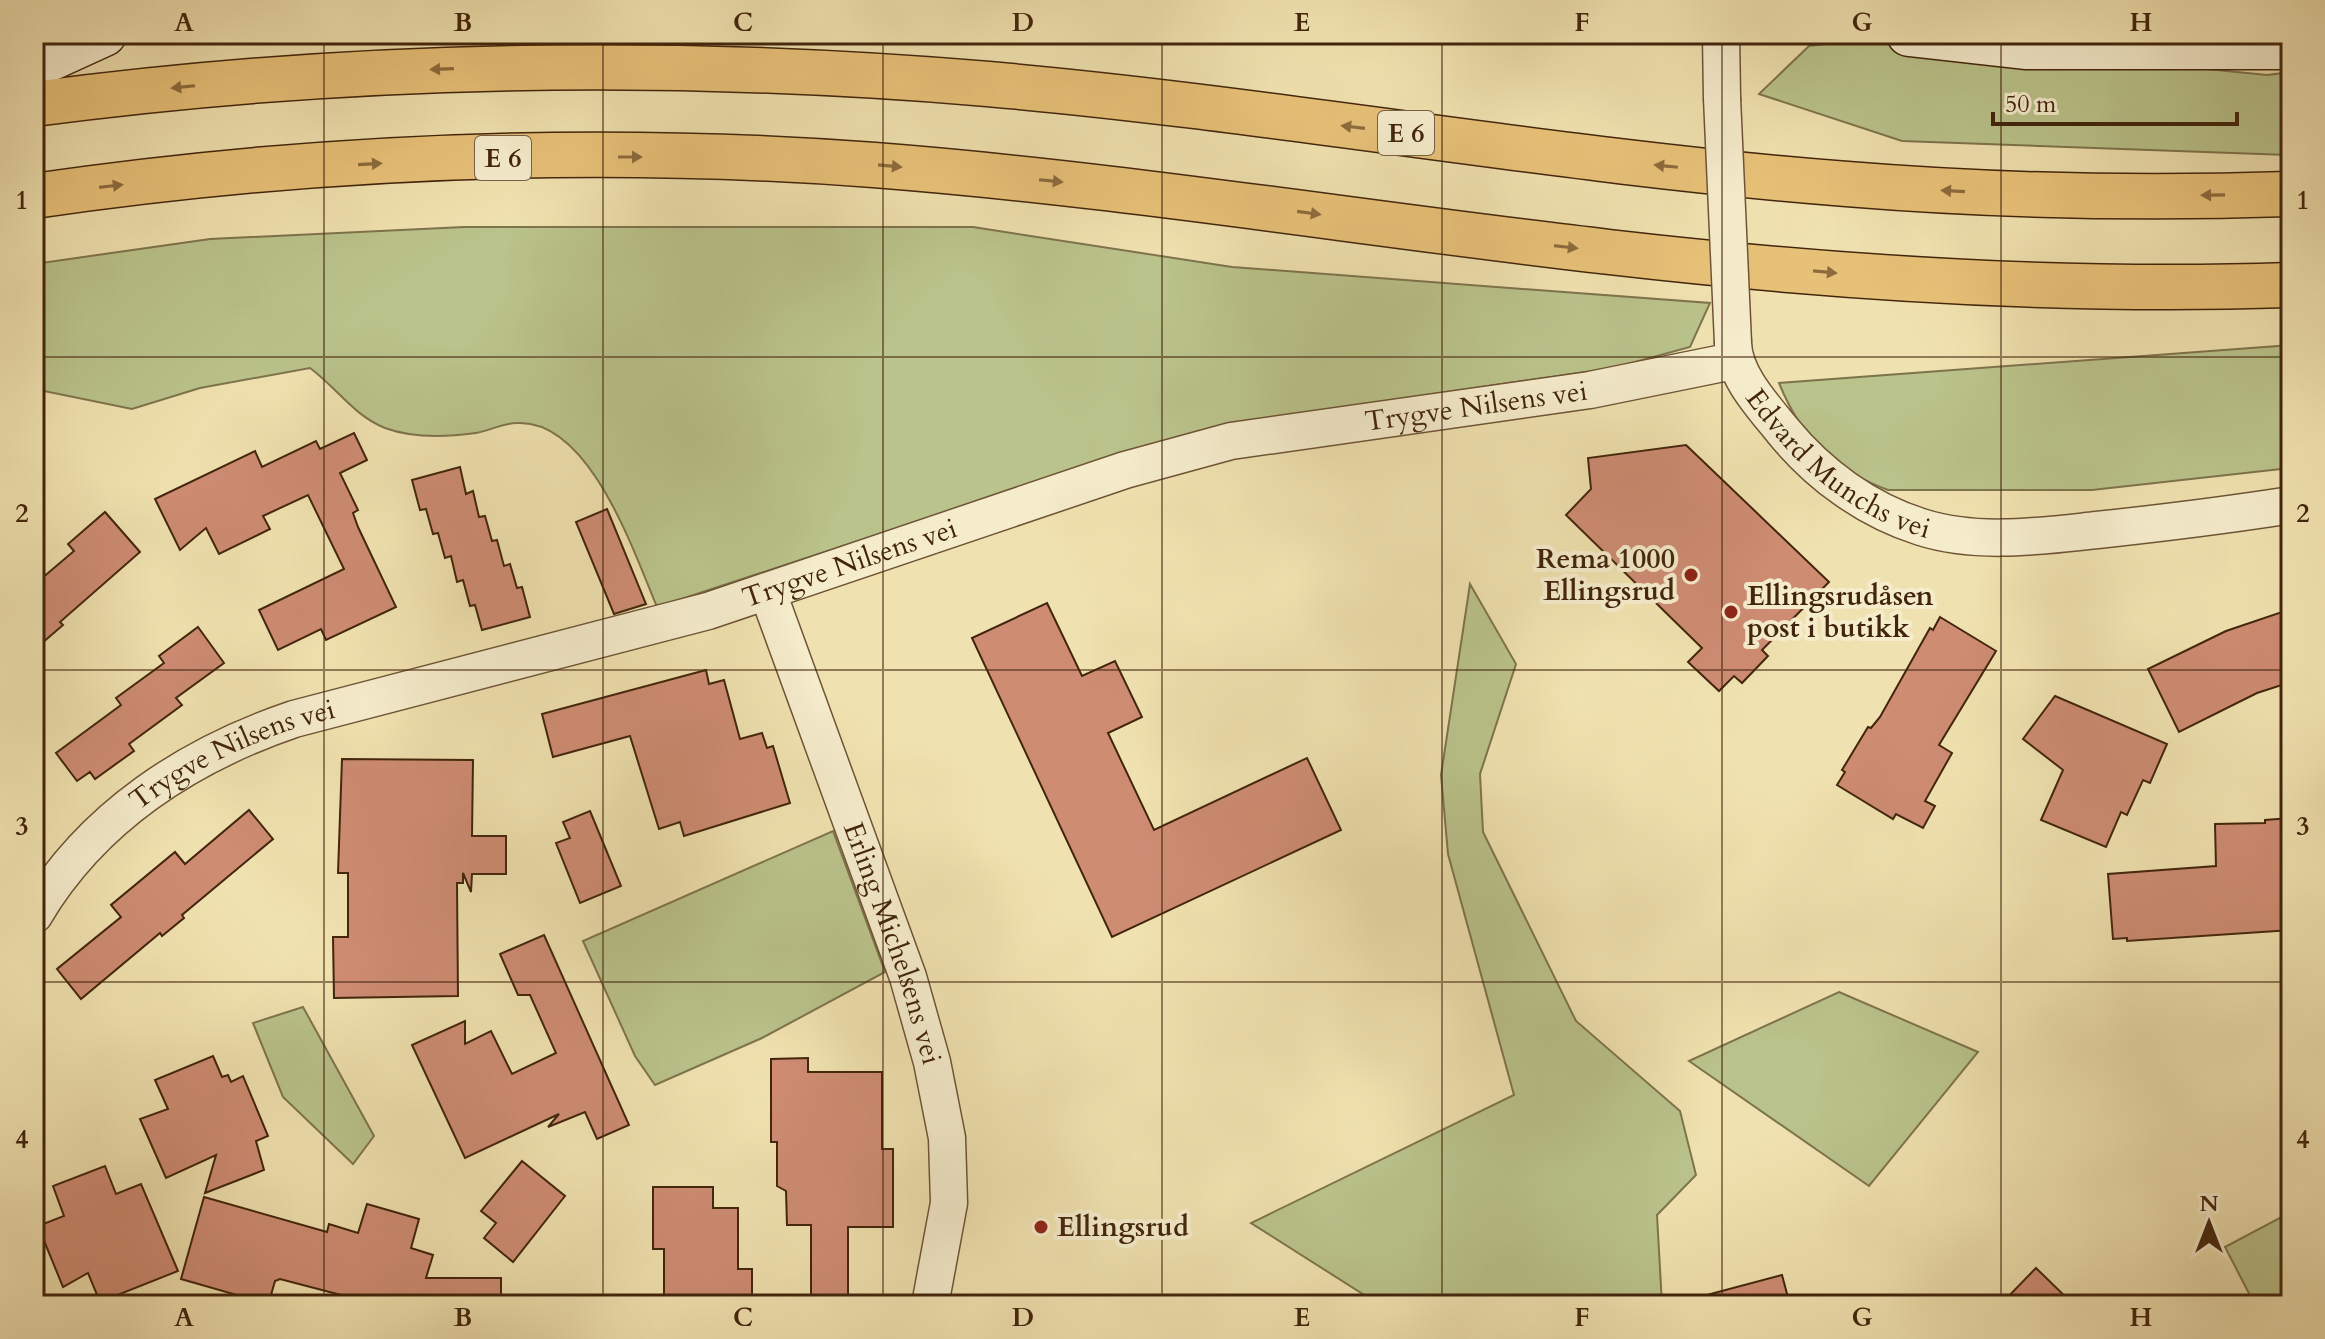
<svg xmlns="http://www.w3.org/2000/svg" width="2325" height="1339" font-family="Cardo,serif">
	<style>
		.green { fill: #bac38b; stroke: #7e744c; stroke-width: 2 }
		.building { fill: #ce8c73; stroke: #42250c; stroke-width: 2 }
		.lines { fill: none; stroke-linecap: round; stroke-linejoin: round }
		.minor-casing { stroke: #6e5435; stroke-width: 39 }
		.secondary-casing { stroke: #42250c; stroke-width: 47 }
		.motorway-casing { stroke: #42250c; stroke-width: 47 }
		.minor { stroke: #f5eccc; stroke-width: 36 }
		.secondary { stroke: #f5eccc; stroke-width: 44 }
		.motorway { stroke: #e8c178; stroke-width: 44 }
		.minor-bridge-casing { stroke: #6e5435; stroke-width: 39; stroke-linecap: butt }
		.minor-bridge { stroke: #f5eccc; stroke-width: 36 }
		.oneway { fill: #8d6b3d }
		.grid { fill: none; stroke: #42250c; stroke-width: 2; stroke-opacity: 0.55 }
		.poi-dot { fill: #8f2418; stroke: #f5eccc; stroke-width: 3 }
		.labels { text-anchor: middle; dominant-baseline: central; stroke-width: 8; stroke-linejoin: round; paint-order: stroke }
		.shield { fill: #f5eccc; stroke: #786146; stroke-width: 2 }
		.shield-label { font-size: 26px; font-weight: bold; fill: #42250c }
		.street-label { font-size: 28px; fill: #42250c; stroke: #f5eccc }
		.poi-label { font-size: 28px; font-weight: bold; fill: #42250c; stroke: #f5eccc; text-anchor: start }
		.neatline { fill: none; stroke: #42250c; stroke-width: 3 }
		.grid-label { font-size: 26px; text-anchor: middle; font-weight: bold; fill: #42250c }
	</style>
	<rect width="100%" height="100%" fill="#f0e2b0"/>
	<filter id="stains"><feTurbulence type="fractalNoise" baseFrequency=".0025" numOctaves="4"/><feColorMatrix values="0 0 0 0 .2 0 0 0 0 .09 0 0 0 0 .02 0 0 0 .5 -.17"/></filter>
	<radialGradient id="worn" r=".72"><stop offset=".6" stop-color="#630" stop-opacity="0"/><stop offset="1" stop-color="#630" stop-opacity=".3"/></radialGradient>
	<g class="green">
		<path d="M1881,37L2267,75L2291,72V155L1902,141L1759,94L1809,46Z"/>
		<path d="M464,227H973L1232,267L1710,303L1690,347L1613,368L1247,421L1101,461L657,607C634,553 590,419 517,423C503,423 489,431 476,433C447,437 412,438 385,428C353,415 337,388 310,368L200,388L132,409L34,389V264L210,239Z"/>
		<path d="M2291,345V468L2092,490H1888C1832,469 1802,439 1779,383Z"/>
		<path d="M1470,584L1516,664L1480,774L1483,832L1576,1021L1680,1111L1696,1175L1657,1215L1662,1305H1380L1251,1223L1514,1095L1448,854L1441,775Z"/>
		<path d="M833,831L885,972L762,1038L655,1085L635,1056L583,941Z"/>
		<path d="M1839,992L1978,1052L1869,1186L1689,1061Z"/>
		<path d="M303,1007L374,1136L353,1164L283,1097L253,1023Z"/>
		<path d="M2291,1212V1305H2255L2225,1247Z"/>
	</g>
	<g class="building">
		<path d="M354,433L367,460L340,473L358,510L353,513L358,527L396,607L326,640L321,629L278,650L259,610L344,569L308,495L263,516L270,529L219,554L206,528L180,550L155,499L255,451L262,467L316,441L320,449Z"/>
		<path d="M1686,445L1829,582L1762,650L1768,656L1742,683L1734,676L1719,691L1688,662L1702,648L1566,515L1591,489L1588,458Z"/>
		<path d="M460,467L466,494L473,491L479,517L485,516L492,541L497,540L504,566L510,564L517,588L522,587L530,617L482,630L475,605L470,606L463,580L457,582L451,556L445,558L438,533L433,534L426,509L420,510L412,480Z"/>
		<path d="M607,509L646,604L614,614L576,522Z"/>
		<path d="M105,512L140,552L60,622L63,625L34,650V585L74,551L68,544Z"/>
		<path d="M1047,603L1082,676L1115,661L1142,717L1108,733L1154,830L1307,758L1341,830L1112,937L972,638Z"/>
		<path d="M2291,609V682L2257,693L2179,732L2148,669L2226,631Z"/>
		<path d="M1940,617L1996,651L1939,745L1952,753L1925,801L1935,806L1923,828L1896,814L1893,819L1837,785L1845,772L1842,770L1868,727L1871,728L1880,717L1930,628L1933,630Z"/>
		<path d="M198,627L224,663L176,698L182,705L129,744L134,751L95,779L90,772L77,781L56,753L121,705L116,698L164,663L159,656Z"/>
		<path d="M706,670L709,684L724,680L740,739L762,733L767,748L773,746L790,803L684,836L680,822L659,829L630,736L553,757L542,714Z"/>
		<path d="M2055,696L2167,744L2150,783L2143,780L2127,815L2121,812L2106,847L2041,820L2063,770L2023,739Z"/>
		<path d="M342,759L473,760L472,836H506V874H472L471,892L463,873V883H457L458,996L334,998L333,937H348V873H338Z"/>
		<path d="M249,810L273,839L182,915L184,918L162,936L160,933L81,999L57,969L121,917L111,905L175,852L185,864Z"/>
		<path d="M590,811L621,886L580,903L556,843L570,838L563,822Z"/>
		<path d="M2291,818V930L2127,941V938L2113,939L2108,874L2216,866L2215,824L2265,823V820Z"/>
		<path d="M544,935L629,1125L597,1139L585,1112L548,1127L559,1114L465,1158L412,1045L465,1021V1044L491,1031L512,1074L556,1053L530,995H518L500,954Z"/>
		<path d="M213,1056L222,1077L228,1075L231,1082L243,1076L268,1136L256,1141L264,1170L205,1193L216,1155L166,1178L140,1119L168,1109L155,1080Z"/>
		<path d="M808,1058V1072H882V1149H893V1227H848V1305H811V1225H787L786,1191L777,1186V1142H771V1059Z"/>
		<path d="M522,1161L565,1196L513,1262L484,1238L496,1223L481,1211Z"/>
		<path d="M105,1166L116,1194L141,1184L178,1271L100,1302L88,1273L63,1287L38,1226L64,1216L53,1186Z"/>
		<path d="M653,1187H713V1208H738V1269H752V1305H664V1249H653Z"/>
		<path d="M204,1197L327,1232L329,1224L358,1233L367,1204L419,1219L411,1248L433,1255L426,1278H501V1305H338L341,1295L280,1279L275,1281L269,1302H261L181,1279Z"/>
		<path d="M2036,1268L2074,1305H2000Z"/>
		<path d="M1782,1275L1790,1305H1704L1703,1296Z"/>
	</g>
	<g class="lines">
		<g class="minor-casing">
			<g id="minor">
				<path d="M1721,34L1722,98"/>
				<path id="s1" d="M1733,343C1734,376 1763,406 1783,431C1819,475 1867,510 1921,527C1977,545 2040,536 2097,530C2162,523 2227,515 2291,505"/>
				<path id="s2" d="M768,593L908,977L932,1062L947,1138L949,1203L930,1305"/>
				<path id="s3" d="M34,915C92,817 188,755 294,719L708,611L1125,470L1231,441L1590,390L1733,361"/>
			</g>
		</g>
		<g class="secondary-casing">
			<g id="secondary">
				<path d="M1909,34L2025,47H2291"/>
				<path d="M34,66L104,34"/>
			</g>
		</g>
		<g class="motorway-casing">
			<g id="motorway">
				<path d="M34,104C351,62 669,57 988,84C1275,109 1560,162 1847,184C1995,196 2143,199 2291,194"/>
				<path d="M34,196C310,156 596,144 874,165C1121,184 1364,224 1609,252C1835,278 2064,293 2291,285"/>
			</g>
		</g>
		<use href="#minor" class="minor"/>
		<use href="#secondary" class="secondary"/>
		<use href="#motorway" class="motorway"/>
		<g class="minor-bridge-casing">
			<path id="minor-bridge" d="M1722,98L1733,343"/>
		</g>
		<use href="#minor-bridge" class="minor-bridge"/>
	</g>
	<defs><path id="oneway-solid" d="M-6-.8H1V-3.2L6.5 0L1 3.2V.8H-6Z" transform="scale(2)"/></defs>
	<g class="oneway">
		<use href="#oneway-solid" transform="translate(442 69) rotate(178)"/>
		<use href="#oneway-solid" transform="translate(183 87) rotate(174)"/>
		<use href="#oneway-solid" transform="translate(1353 127) rotate(-173)"/>
		<use href="#oneway-solid" transform="translate(630 157)"/>
		<use href="#oneway-solid" transform="translate(370 164) rotate(-3)"/>
		<use href="#oneway-solid" transform="translate(890 166) rotate(5)"/>
		<use href="#oneway-solid" transform="translate(1666 166) rotate(-174)"/>
		<use href="#oneway-solid" transform="translate(1051 181) rotate(6)"/>
		<use href="#oneway-solid" transform="translate(111 186) rotate(-7)"/>
		<use href="#oneway-solid" transform="translate(1953 191) rotate(-177)"/>
		<use href="#oneway-solid" transform="translate(2213 195) rotate(179)"/>
		<use href="#oneway-solid" transform="translate(1309 213) rotate(8)"/>
		<use href="#oneway-solid" transform="translate(1566 247) rotate(7)"/>
		<use href="#oneway-solid" transform="translate(1825 272) rotate(5)"/>
	</g>
	<path class="grid" d="M324,34V1305M603,34V1305M883,34V1305M1162,34V1305M1442,34V1305M1722,34V1305M2001,34V1305M34,357H2291M34,670H2291M34,982H2291"/>
	<g class="poi-dot">
		<circle cx="1691" cy="575" r="8"/>
		<circle cx="1731" cy="612" r="8"/>
		<circle cx="1041" cy="1227" r="8"/>
	</g>
	<g class="labels">
		<g class="shield">
			<rect x="1378" y="111" width="56" height="44" rx="6"/>
			<rect x="475" y="136" width="56" height="44" rx="6"/>
		</g>
		<g class="shield-label">
			<text x="1406" y="133">E 6</text>
			<text x="503" y="158">E 6</text>
		</g>
		<g class="street-label">
			<text stroke="none"><textPath href="#s3" startOffset="1558">Trygve Nilsens vei</textPath></text>
			<text stroke="none"><textPath href="#s1" startOffset="168">Edvard Munchs vei</textPath></text>
			<text stroke="none"><textPath href="#s3" startOffset="910">Trygve Nilsens vei</textPath></text>
			<text stroke="none"><textPath href="#s3" startOffset="262">Trygve Nilsens vei</textPath></text>
			<text stroke="none"><textPath href="#s2" startOffset="372">Erling Michelsens vei</textPath></text>
		</g>
		<g class="poi-label">
			<text x="1675" y="559" text-anchor="end">Rema 1000<tspan x="1675" dy="32">Ellingsrud</tspan></text>
			<text x="1747" y="596">Ellingsrudåsen<tspan x="1747" dy="32">post i butikk</tspan></text>
			<text x="1057" y="1227">Ellingsrud</text>
		</g>
	</g>
	<rect width="2325" height="1339" fill="none" stroke="#f0e2b0" stroke-width="88"/>
	<g transform="translate(2209 1223)" stroke="#f5eccc" stroke-width="6" paint-order="stroke">
	<path d="M0-6L14 30L0 20L-14 30Z" fill="#42250c"/>
	<text y="-12" font-size="22" font-weight="bold" text-anchor="middle" fill="#42250c">N</text>
	</g>
	<path d="M1993 112v12h244v-12" fill="none" stroke="#42250c" stroke-width="4"/>
	<text x="2005" y="112" font-size="24" fill="#42250c" stroke="#f5eccc" stroke-width="6" paint-order="stroke">50 m</text>
	<rect x="44" y="44" width="2237" height="1251" class="neatline"/>
	<g class="grid-label">
		<text x="184" y="31">A</text>
		<text x="463" y="31">B</text>
		<text x="743" y="31">C</text>
		<text x="1023" y="31">D</text>
		<text x="1302" y="31">E</text>
		<text x="1582" y="31">F</text>
		<text x="1862" y="31">G</text>
		<text x="2141" y="31">H</text>
		<text x="22" y="209">1</text>
		<text x="2303" y="209">1</text>
		<text x="22" y="522">2</text>
		<text x="2303" y="522">2</text>
		<text x="22" y="835">3</text>
		<text x="2303" y="835">3</text>
		<text x="22" y="1148">4</text>
		<text x="2303" y="1148">4</text>
		<text x="184" y="1326">A</text>
		<text x="463" y="1326">B</text>
		<text x="743" y="1326">C</text>
		<text x="1023" y="1326">D</text>
		<text x="1302" y="1326">E</text>
		<text x="1582" y="1326">F</text>
		<text x="1862" y="1326">G</text>
		<text x="2141" y="1326">H</text>
	</g>
	<rect width="100%" height="100%" filter="url(#stains)"/>
	<rect width="100%" height="100%" fill="url(#worn)"/>
</svg>
